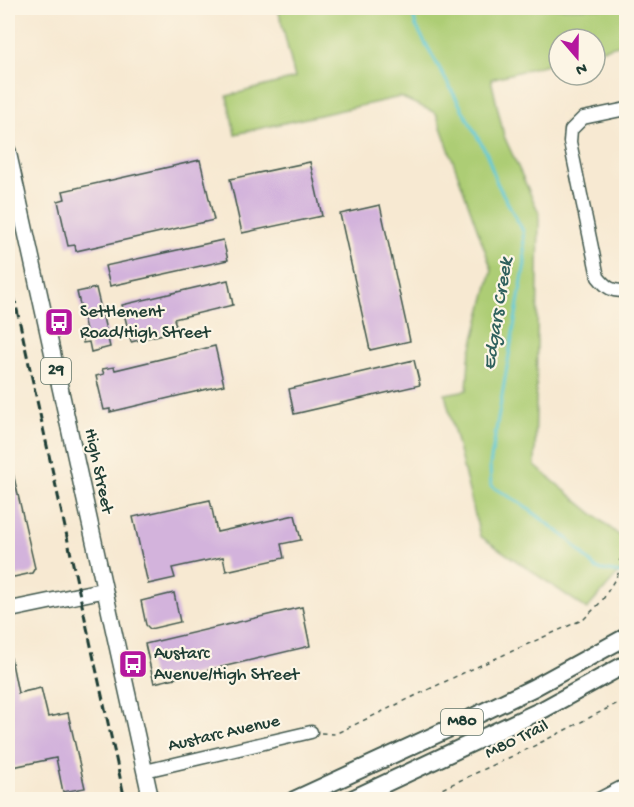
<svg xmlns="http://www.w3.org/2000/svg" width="634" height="807" font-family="'Gochi Hand',sans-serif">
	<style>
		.green { fill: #adcd75; stroke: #668554; stroke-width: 1.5 }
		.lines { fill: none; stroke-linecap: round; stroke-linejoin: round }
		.stream { stroke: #5ec9d8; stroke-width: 3 }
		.building { fill: #d3b3dc }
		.minor-casing { stroke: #3f574c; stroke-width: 15 }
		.major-casing { stroke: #3f574c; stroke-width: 18 }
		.highway-casing { stroke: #3f574c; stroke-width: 20 }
		.path { stroke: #3f574c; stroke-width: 1.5; stroke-dasharray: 4.5 4.5; stroke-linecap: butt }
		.minor { stroke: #fff; stroke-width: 12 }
		.major { stroke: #fff; stroke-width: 15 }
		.highway { stroke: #fff; stroke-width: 16 }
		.rail { stroke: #1f3d34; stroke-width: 3; stroke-dasharray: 9 4.5; stroke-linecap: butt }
		.labels { text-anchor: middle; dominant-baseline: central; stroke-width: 4.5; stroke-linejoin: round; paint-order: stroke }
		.shield { fill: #fcf5e5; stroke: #617469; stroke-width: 1.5 }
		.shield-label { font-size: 16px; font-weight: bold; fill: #1f3d34 }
		.poi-label { font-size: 18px; fill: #1f3d34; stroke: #fcf5e5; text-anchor: start }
		.street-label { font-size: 18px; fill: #1f3d34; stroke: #fcf5e5 }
		.water-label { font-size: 20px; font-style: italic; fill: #2f605d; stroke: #fcf5e5 }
	</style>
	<rect width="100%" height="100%" fill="#fcf5e5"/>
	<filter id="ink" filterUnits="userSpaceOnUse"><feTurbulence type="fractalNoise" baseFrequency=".0167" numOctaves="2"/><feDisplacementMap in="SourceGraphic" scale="12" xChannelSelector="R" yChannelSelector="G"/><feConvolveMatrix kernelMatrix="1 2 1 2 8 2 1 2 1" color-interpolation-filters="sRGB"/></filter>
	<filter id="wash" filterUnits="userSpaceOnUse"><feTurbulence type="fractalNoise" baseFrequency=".008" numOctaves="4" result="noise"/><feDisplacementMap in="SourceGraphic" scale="24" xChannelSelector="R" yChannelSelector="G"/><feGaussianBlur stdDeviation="1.35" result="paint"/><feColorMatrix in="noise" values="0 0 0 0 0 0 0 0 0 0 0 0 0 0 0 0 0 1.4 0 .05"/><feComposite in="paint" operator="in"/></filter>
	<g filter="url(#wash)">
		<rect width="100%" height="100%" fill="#f7e9d2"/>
		<path class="green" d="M278,8H626V43L595,51V39H559V61L491,79L504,136L539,213L535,466L626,541V565L587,609L480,536L445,394L467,390L469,359L492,270L436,113L400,97L235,134L227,96L295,78Z"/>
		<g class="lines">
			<path class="stream" d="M411,8L416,26L487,154L497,183L523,231L525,263L490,465L491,486L522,504L568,539L597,569L626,574"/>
		</g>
		<g id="blocks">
			<g class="building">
				<path d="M200,160L214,220L76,251L75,245L68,246L58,201L65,199L63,191Z"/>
				<path d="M310,162L322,216L242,233L230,179Z"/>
				<path d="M380,205L410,341L370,350L340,214Z"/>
				<path d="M223,240L228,260L110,286L105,266Z"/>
				<path d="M228,280L233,305L174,319L176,326L161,329L163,334L131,342L122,305Z"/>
				<path d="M96,288L110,347L91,352L89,342L83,343L81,331L86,330L77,292Z"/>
				<path d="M215,346L224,385L110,412V409L104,410L96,376L104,374L102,369L114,367L115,370Z"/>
				<path d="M414,360L420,385L294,414L289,389Z"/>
				<path d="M8,460H10L35,568L32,573L14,577L8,573Z"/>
				<path d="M210,500L217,532L295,515L301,540L281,544L284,558L226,571L223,557L172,568L175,578L148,584L133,517Z"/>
				<path d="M174,593L180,622L150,629L146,625L141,601Z"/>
				<path d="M302,607L310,646L154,683L145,644Z"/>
				<path d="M11,658L18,693L41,688L48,717L68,713L85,788L63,792L56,758L8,768V659Z"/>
			</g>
		</g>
	</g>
	<g filter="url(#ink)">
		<use href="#blocks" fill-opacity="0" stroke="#3f574c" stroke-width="1.5"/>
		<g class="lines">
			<g class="minor-casing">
				<g id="minor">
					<path d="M626,109L583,118L571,130L570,142L598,277C606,287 613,293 626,290"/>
					<path d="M145,771L311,732"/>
					<path d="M597,800L626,785"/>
				</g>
			</g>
			<g class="major-casing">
				<g id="major">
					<path d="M8,151L151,800"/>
					<path d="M8,610L104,590"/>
				</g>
			</g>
			<g class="highway-casing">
				<g id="highway">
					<path d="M294,800L446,730L533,688L626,637"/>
					<path d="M350,800L544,709L626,664"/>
				</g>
			</g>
			<g class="path">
				<path d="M619,560L626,563"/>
				<path d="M321,733L335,734L461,674L584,619L602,601L625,562"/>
				<path d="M418,800L532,747L626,699"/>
			</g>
			<use href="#minor" class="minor"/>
			<use href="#major" class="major"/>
			<use href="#highway" class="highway"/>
			<path class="rail" d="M8,269L125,800"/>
		</g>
	</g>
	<defs>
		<g id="bus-square" transform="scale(1.5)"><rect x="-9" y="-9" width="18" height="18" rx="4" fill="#b5179e" stroke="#fcf5e5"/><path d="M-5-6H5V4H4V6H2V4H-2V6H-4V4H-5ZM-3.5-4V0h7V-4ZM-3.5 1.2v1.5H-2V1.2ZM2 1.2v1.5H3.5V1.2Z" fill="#fff"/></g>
	</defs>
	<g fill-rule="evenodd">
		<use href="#bus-square" x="59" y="322"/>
		<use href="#bus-square" x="133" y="664"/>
	</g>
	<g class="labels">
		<g class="shield">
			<rect x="41" y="358" width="30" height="26" rx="4.5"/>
			<rect x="441" y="709" width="42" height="26" rx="4.5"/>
		</g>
		<g class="shield-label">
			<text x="56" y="371">29</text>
			<text x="462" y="722">M80</text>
		</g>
		<g class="poi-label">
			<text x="80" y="312">Settlement<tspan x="80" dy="21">Road/High Street</tspan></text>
			<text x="154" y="654">Austarc<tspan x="154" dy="21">Avenue/High Street</tspan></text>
		</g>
		<g class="street-label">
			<text transform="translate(98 471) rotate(78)">High Street</text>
			<text transform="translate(224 734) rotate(-13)">Austarc Avenue</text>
			<text transform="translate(517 740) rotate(-26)">M80 Trail</text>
		</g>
		<g class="water-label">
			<text transform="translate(499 314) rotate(-81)">Edgars Creek</text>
		</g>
	</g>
	<rect width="634" height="807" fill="none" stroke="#fcf5e5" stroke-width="30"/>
	<g transform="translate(577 57) rotate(160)"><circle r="28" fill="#fcf5e5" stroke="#a4ab9e" stroke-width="1.5"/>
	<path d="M0-4.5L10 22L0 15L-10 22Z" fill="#b5179e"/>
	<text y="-9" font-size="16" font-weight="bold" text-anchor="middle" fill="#1f3d34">N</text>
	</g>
</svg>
